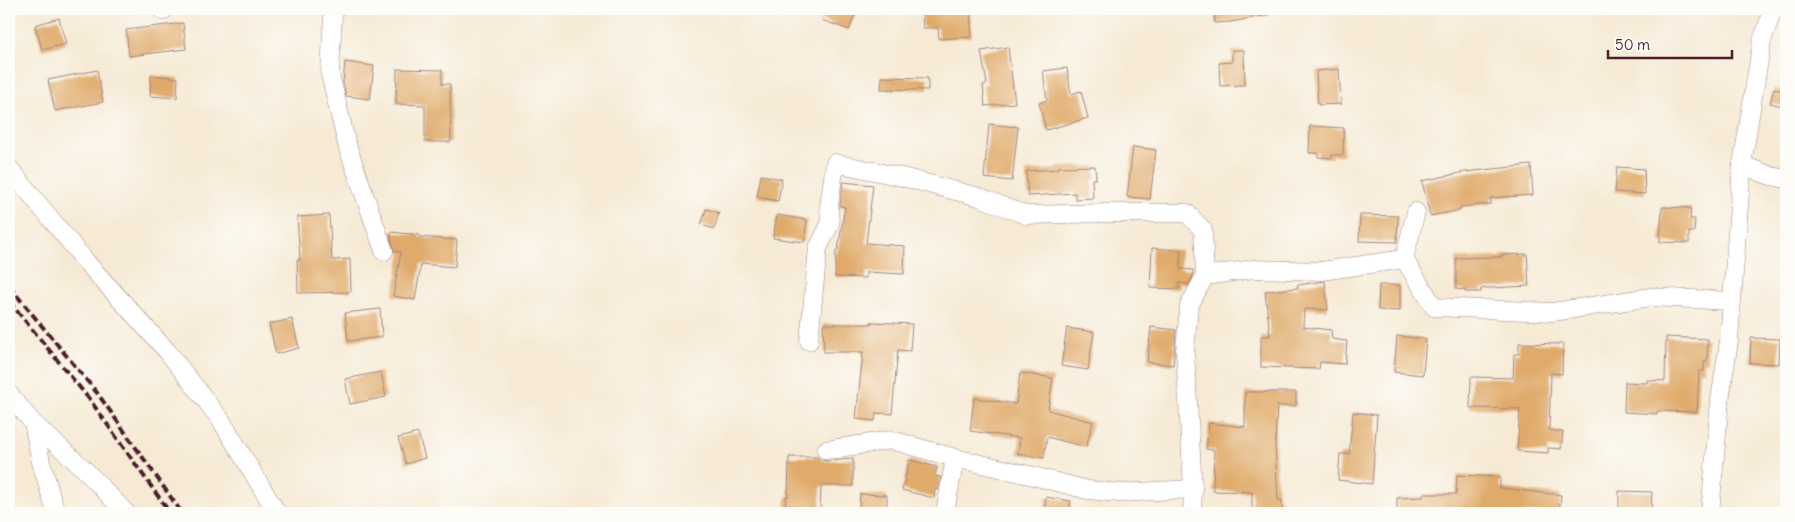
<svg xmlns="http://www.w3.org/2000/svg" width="1795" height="522" font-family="Delius,sans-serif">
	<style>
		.building { fill: #e0aa6b }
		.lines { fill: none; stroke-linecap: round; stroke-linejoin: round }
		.street-casing { stroke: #a08480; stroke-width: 19 }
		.street { stroke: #fff; stroke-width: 18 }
		.rail { stroke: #4a1f2b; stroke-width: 4; stroke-dasharray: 8 4; stroke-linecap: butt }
	</style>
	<rect width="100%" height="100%" fill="#fdfcf7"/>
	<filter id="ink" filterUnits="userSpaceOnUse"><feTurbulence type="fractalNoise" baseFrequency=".02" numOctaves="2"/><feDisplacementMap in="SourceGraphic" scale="10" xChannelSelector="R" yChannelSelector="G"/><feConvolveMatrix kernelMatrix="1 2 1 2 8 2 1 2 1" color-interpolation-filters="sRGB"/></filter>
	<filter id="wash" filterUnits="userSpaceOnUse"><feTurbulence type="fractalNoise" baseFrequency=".0096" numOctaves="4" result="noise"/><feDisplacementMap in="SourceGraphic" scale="20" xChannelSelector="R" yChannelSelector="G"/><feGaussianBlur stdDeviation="1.12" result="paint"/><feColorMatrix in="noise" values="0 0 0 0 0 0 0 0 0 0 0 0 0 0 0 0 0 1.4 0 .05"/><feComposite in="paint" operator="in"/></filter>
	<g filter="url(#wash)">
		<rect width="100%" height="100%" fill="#f6ead5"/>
		<g id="blocks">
			<g class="building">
				<path d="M826,9H857L849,30L822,20Z"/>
				<path d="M922,9H970L972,37L939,39L938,28H923Z"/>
				<path d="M1214,9H1267L1268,15L1231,22L1215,23Z"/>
				<path d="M59,18L66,44L42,50L35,25Z"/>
				<path d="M183,23L186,49L129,56L126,30Z"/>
				<path d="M1008,47L1015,103L985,106L983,85L987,84L981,51Z"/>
				<path d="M1232,50H1244L1245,85L1220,86L1219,63L1232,62Z"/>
				<path d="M345,62L374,66L370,99L346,96L343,82Z"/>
				<path d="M1067,68L1071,94L1081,91L1088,118L1046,130L1039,103L1047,100L1043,71Z"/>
				<path d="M397,69L442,70V84H450L451,142H425V105L396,104Z"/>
				<path d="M1339,69L1341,104L1318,105L1316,71Z"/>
				<path d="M97,70L103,102L55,111L48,80Z"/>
				<path d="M151,75L178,78L177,98L150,96Z"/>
				<path d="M882,77L928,78V90L881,89Z"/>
				<path d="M1774,88L1786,92V107L1770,103Z"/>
				<path d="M989,124L1018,127L1012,181L984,178Z"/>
				<path d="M1310,126L1344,128L1343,155H1332V158L1318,157V153H1309Z"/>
				<path d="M1133,147L1156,150L1150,199L1127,197Z"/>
				<path d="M1531,165L1533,195L1490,198L1491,204L1460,207L1461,210L1430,216L1422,181L1465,172Z"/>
				<path d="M1095,166L1096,179H1092L1093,198L1075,199V193L1028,196L1026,171L1058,169V167Z"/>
				<path d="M1617,167L1644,169L1645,194L1615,192Z"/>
				<path d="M761,175L782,179L778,201L757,197Z"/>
				<path d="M843,182L873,185L866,243L905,246L904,274L866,272V278L835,277L836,250H838L845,207L840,206Z"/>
				<path d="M1662,207L1691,208L1690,219H1695L1694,232H1689V243L1660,242Z"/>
				<path d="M706,209L719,213L714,229L701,225Z"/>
				<path d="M329,215L332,260L350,259L351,292L298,293L297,260H300L297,217Z"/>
				<path d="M777,215L807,220L804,242L773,238Z"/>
				<path d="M1360,215L1398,216L1397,242L1359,241Z"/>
				<path d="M391,232L420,235V237L457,240L455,267L421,264L415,300L393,296L401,252L394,251L391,238Z"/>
				<path d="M1152,248L1181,250L1180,269L1193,270V276L1189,284L1179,283V289L1150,288Z"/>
				<path d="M1527,254L1529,286L1489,288L1481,289V292H1465V290L1456,289V258L1501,257V255Z"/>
				<path d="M1325,281L1328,310L1304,309L1303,327L1331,330L1332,339L1347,341L1345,364L1320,362L1319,369L1261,367V336H1270L1265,291L1298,288L1297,285Z"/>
				<path d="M1379,285H1400V311L1378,310Z"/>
				<path d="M380,309L382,337L348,341L345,313Z"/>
				<path d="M292,319L299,348L276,354L269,324Z"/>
				<path d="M871,322L912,324L910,351L898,350L892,414L876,413L875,421L856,419L863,352H824L823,324H871Z"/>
				<path d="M1151,327L1176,330L1173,365L1147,362Z"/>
				<path d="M1067,328L1094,332L1088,370L1061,366Z"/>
				<path d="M1397,336L1426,339L1423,375L1394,372Z"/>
				<path d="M1666,337L1708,339L1707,362H1704V371H1699L1697,412L1657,411V414L1624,412L1625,382L1647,383V380L1665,381Z"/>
				<path d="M1751,338L1780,339L1779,364L1750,363Z"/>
				<path d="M1519,343L1563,344L1562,374L1551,373L1549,430L1563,432L1561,449L1548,448V453L1517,451L1520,409L1470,408L1471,377L1513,378L1514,354H1519Z"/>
				<path d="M381,372L386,397L350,404L345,379Z"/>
				<path d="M1020,373L1053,378L1048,410L1093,422L1086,447L1047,437L1044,458L1018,454L1020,438L970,431L974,398L1016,404Z"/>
				<path d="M1245,392H1296V406H1277L1275,445L1278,500H1282V513H1252V492L1213,491L1214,450L1206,449L1209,423L1245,427Z"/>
				<path d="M1353,412L1377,415L1372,484L1338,480L1340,454H1349Z"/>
				<path d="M418,433L425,458L406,464L398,438Z"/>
				<path d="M789,457H818V459L827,461L853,459V486H821L820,513H785L786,496L788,497Z"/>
				<path d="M909,460L937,467L935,476L941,477L938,490L935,489L934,498L902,490Z"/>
				<path d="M1457,475L1500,477V488L1561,495L1559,513H1397V498L1423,497V494H1456Z"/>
				<path d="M1619,491L1652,492L1651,513H1619Z"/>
				<path d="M860,494L887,495V511L859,510Z"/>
				<path d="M1046,497L1071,501L1069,513H1044Z"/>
			</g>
		</g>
	</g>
	<g filter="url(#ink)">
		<use href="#blocks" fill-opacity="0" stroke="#a08480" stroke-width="1"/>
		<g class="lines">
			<g class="street-casing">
				<g id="street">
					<path d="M162,9L163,11"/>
					<path d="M332,9L333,14L330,74L347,145L384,251"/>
					<path d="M1742,165L1771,176L1786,179"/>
					<path d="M9,168L87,263L167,351L221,420L277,513"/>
					<path d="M1416,212L1404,259L1434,307L1553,312L1651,297L1731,301"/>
					<path d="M809,341L818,248L830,224L829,206L835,163L902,177L979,197L1026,215L1109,213H1187L1203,230L1205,276"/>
					<path d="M9,394L33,423L83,468L126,513"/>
					<path d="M33,423L41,462L56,513"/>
					<path d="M826,450L891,440L955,458L1029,475L1088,490L1119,493L1193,489"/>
					<path d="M945,513L955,458"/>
					<path d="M1192,513L1193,489L1185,351L1189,306L1205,276L1253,269L1322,271L1404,259"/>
					<path d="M1710,513L1720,400L1729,341L1742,165L1762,41L1773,9"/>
				</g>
			</g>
			<use href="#street" class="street"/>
			<g class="rail">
				<path d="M9,286L98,394L182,513"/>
				<path d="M9,301L90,400L170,513"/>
			</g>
		</g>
	</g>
	<rect width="1795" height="522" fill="none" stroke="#fdfcf7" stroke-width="30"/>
	<path d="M1608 50v8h124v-8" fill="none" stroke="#4a1f2b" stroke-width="2.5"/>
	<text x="1615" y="50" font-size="15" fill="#4a1f2b" stroke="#fdfcf7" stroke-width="4" paint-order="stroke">50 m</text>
</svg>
